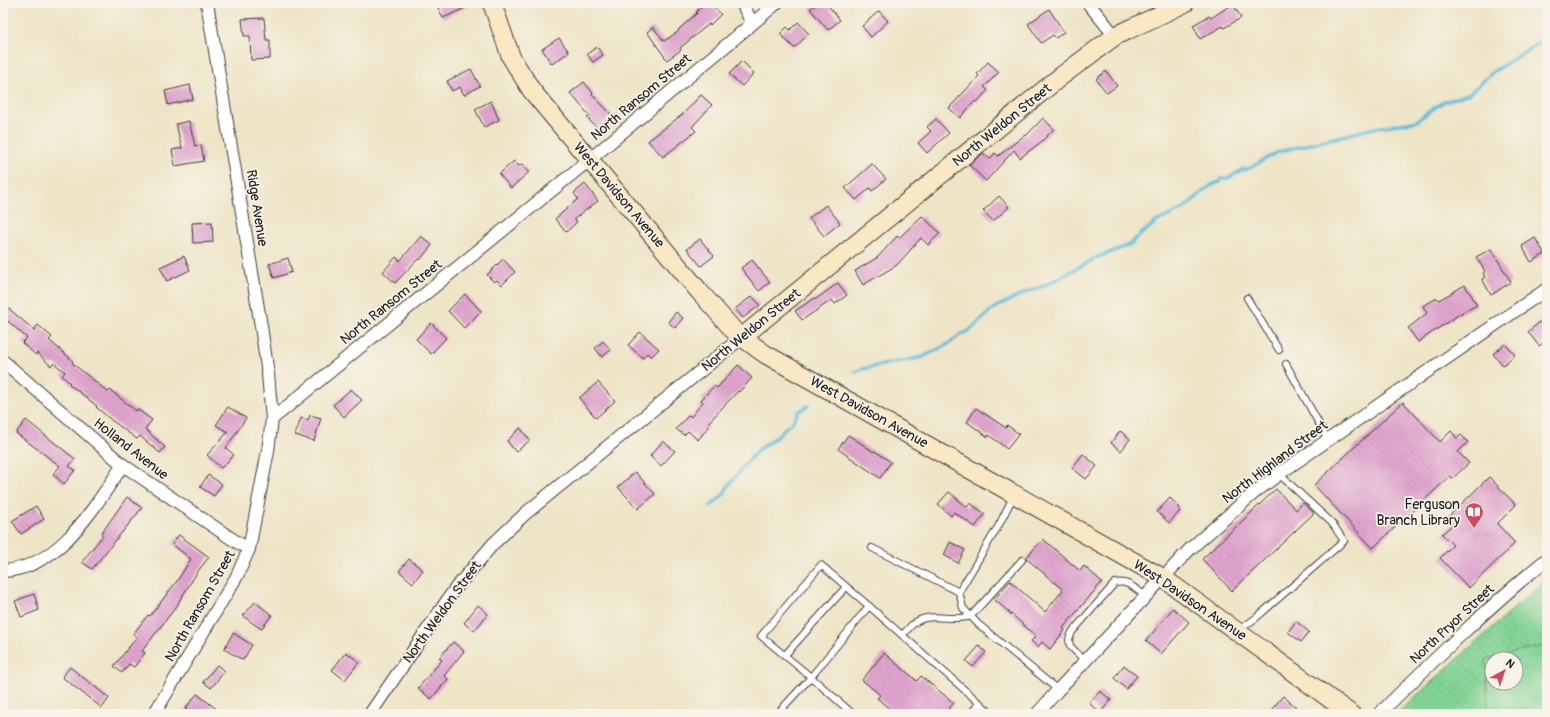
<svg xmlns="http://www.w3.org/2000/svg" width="1550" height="717" font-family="Pangolin,sans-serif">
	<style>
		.grass { fill: url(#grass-dots); stroke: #4e7858; fill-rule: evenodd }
		.pitch { fill: #81d394; stroke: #4e7858; fill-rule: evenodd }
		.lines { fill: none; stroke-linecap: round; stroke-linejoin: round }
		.stream { stroke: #5ebddc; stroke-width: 3.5 }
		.building { fill: url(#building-back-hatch) }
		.lane-casing { stroke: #3c3a36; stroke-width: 8 }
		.street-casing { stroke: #3c3a36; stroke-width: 14 }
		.secondary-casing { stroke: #3c3a36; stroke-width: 20 }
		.lane { stroke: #fff; stroke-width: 6 }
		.street { stroke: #fff; stroke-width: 12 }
		.secondary { stroke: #fae7c3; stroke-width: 18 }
		.labels { text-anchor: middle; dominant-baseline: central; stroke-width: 3.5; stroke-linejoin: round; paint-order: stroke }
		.street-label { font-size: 14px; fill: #1c1c1c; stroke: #f7f3e8 }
		.poi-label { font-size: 14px; fill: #1c1c1c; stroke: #f7f3e8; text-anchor: end }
	</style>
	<defs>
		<pattern id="grass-dots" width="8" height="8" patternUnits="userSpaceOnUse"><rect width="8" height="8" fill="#81d394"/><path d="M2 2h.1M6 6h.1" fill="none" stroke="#6fb57f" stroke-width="1.8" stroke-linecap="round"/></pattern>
		<pattern id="building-back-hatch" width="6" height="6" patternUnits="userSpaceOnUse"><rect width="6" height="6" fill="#e1a4cf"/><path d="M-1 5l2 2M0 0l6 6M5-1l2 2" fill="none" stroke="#c08db1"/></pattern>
	</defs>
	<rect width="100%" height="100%" fill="#f7f3e8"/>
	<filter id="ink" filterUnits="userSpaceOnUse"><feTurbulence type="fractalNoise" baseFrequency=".025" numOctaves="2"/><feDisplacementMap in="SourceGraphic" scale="8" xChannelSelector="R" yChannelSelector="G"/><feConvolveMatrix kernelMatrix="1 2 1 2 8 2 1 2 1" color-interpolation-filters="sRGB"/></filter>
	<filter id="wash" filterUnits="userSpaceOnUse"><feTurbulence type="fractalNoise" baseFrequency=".012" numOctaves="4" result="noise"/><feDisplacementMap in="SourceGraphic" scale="16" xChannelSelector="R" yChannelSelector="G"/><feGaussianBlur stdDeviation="0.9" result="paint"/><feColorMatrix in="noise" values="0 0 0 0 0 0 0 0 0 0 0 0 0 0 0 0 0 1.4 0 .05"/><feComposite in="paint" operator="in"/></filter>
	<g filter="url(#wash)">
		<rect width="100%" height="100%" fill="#eee4c6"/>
		<path class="grass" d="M1547,579V714H1396ZM1492,659H1516V683H1492Z"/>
		<path class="pitch" d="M1547,645V714H1488L1486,659ZM1492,659H1516V683H1492Z"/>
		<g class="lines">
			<g class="stream">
				<path d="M855,372L862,369L923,357L950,343L960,335L969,331L994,308L1027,292L1046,285L1098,257L1132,244L1133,241L1156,222L1183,209L1211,185L1220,182L1223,178H1229L1243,169L1246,170L1278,152L1374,128L1418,121L1419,119L1444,101H1447L1470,93L1494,71L1547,38"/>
				<path d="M711,506L724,494L728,486L746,463L758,450L779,435L785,428L792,423L798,412L808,406"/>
			</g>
		</g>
		<g id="blocks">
			<g class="building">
				<path d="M436,3H476L443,18Z"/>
				<path d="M705,3H710L721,14L710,25L709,24L680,48L681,50L667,60L647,32L653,27L664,41L679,31L678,30L697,13L696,12Z"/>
				<path d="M818,3H826L840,20L828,30L810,9Z"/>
				<path d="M1233,4L1241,18L1224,28L1223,26L1200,39L1193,25L1209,16L1211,18Z"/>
				<path d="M1049,9L1064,32L1056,38L1053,35L1041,43L1028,24Z"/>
				<path d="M879,11L888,21L871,37L862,26Z"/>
				<path d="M264,18L266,40H270V59L251,60L250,36H244L242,19Z"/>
				<path d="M798,22L809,34L794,48L780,34L787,27L790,30Z"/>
				<path d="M559,38L569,52L552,64L542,49Z"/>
				<path d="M597,47L603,55L593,62L587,54Z"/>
				<path d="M742,61L754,73L742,86L729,74Z"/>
				<path d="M988,62L999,72L984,87L988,90L977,102L975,101L960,118L949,108L979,76L977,74Z"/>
				<path d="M471,69L480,86L464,95L460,87L452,91L447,81Z"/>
				<path d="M1106,71L1117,86L1107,93L1096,79Z"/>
				<path d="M584,82L593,93L592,94L612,115L597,128L587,118L590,116L570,93Z"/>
				<path d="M190,85L193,99L168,105L165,91Z"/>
				<path d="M701,95L712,105L692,127L696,131L663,157L648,141L683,114Z"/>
				<path d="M491,101L499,120L484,127L475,109Z"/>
				<path d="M1043,118L1054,129L1041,142L1020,158L1014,150L986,181L969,165L983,153L990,159L995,153L998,156L1025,135L1026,136Z"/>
				<path d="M936,119L949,133L927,153L918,143L931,131L927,127Z"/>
				<path d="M189,121L195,146L201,145L204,161L175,166L172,150L182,148L176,124Z"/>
				<path d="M514,161L519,166L522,164L529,172L511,188L499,174Z"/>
				<path d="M872,164L886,179L872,191L870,188L856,200L845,188Z"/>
				<path d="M585,184L598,201L574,219L577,222L566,232L555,219L578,199L574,193Z"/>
				<path d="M999,196L1009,207L993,221L983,211Z"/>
				<path d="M826,205L840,223L824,236L809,218Z"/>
				<path d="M922,216L940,233L928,245L921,238L897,265L863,285L855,271L878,257L897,236L899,238Z"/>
				<path d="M212,222L213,242L193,243L192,223Z"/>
				<path d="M421,236L432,245L420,260L418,259L395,283L383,272L396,257L400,261Z"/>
				<path d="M1535,238L1545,254L1531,262L1522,246Z"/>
				<path d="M700,239L714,256L701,266L687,249Z"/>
				<path d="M1491,249L1511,282L1491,295L1482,279L1485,277L1483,273L1485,271L1476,257Z"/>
				<path d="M184,256L190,270L167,281L160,267Z"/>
				<path d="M288,258L292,272L274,278L269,264Z"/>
				<path d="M503,259L515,272L502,285L497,280L494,282L487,275Z"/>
				<path d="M752,260L770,282L759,291L741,268Z"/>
				<path d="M838,283L847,295L835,304L832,300L802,320L795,311L815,298L816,299Z"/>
				<path d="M1465,285L1477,305L1461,313L1418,342L1408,328L1427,313L1423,306L1437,298L1439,300Z"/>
				<path d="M465,294L481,311L464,328L448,311Z"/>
				<path d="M752,296L760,305L743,318L735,309Z"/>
				<path d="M7,307L34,330L38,325L52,337L49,340L73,361L72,363L108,392L110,390L136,411L137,409L152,420L145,429L165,447L160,453L140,436L137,439L110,419L96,407L97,406L69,384L70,383L62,376L65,372L54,363L51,366L37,353L36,355L22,343L27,338L3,317V312Z"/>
				<path d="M676,312L683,318L675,328L668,322Z"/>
				<path d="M1542,320L1547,326V340L1539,346L1528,332Z"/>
				<path d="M431,323L446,338L431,354L416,339Z"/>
				<path d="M640,332L659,349L651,357L647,353L643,358L628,345Z"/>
				<path d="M603,341L611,350L602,357L595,348Z"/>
				<path d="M1505,344L1515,355L1503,365L1493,354Z"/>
				<path d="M738,365L752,378L739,392L738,391L707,424L709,426L698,440L688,431L684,435L676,429L689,415L691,417L703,402L701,400L714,386L717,388Z"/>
				<path d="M598,382L615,401L596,418L579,398Z"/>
				<path d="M351,389L362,400L344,417L333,405Z"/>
				<path d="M1403,402L1440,442L1451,431L1457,438L1461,435L1468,442L1458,452L1469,463L1452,479L1450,476L1373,548L1314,485Z"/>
				<path d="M228,407L246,418L226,448L234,455L221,468L207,455L228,432L216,425Z"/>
				<path d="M976,408L1006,428L1007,425L1019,434L1007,449L989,435L988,437L967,422Z"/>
				<path d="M310,415L321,418L314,441L295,435L301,418L308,420Z"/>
				<path d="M26,420L75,459L69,466L75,470L64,484L53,474L60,466L16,433Z"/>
				<path d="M520,428L530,440L516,452L507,441Z"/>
				<path d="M1120,431L1130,439L1121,451L1111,443Z"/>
				<path d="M848,435L874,452L875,451L891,462L880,478L838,449Z"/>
				<path d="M663,441L675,451L661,466L650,456Z"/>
				<path d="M1083,454L1097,466L1086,479L1072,468Z"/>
				<path d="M635,472L655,494L638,509L618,487Z"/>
				<path d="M208,475L222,484L214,496L200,487Z"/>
				<path d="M1489,477L1516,505L1497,524L1515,543L1469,588L1440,558L1453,545L1442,534L1452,525L1446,519Z"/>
				<path d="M1276,489L1296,510L1303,503L1314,513L1232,591L1202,559Z"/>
				<path d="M949,492L967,507L970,503L985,514L975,527L954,512L951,516L938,504Z"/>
				<path d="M127,497L142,508L92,569L82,562L103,535L101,534Z"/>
				<path d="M1170,498L1180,508L1179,509L1180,511L1169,523L1157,512Z"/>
				<path d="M36,506L44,519L21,534L12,521Z"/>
				<path d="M179,535L209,557L198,571L178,603H179L142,651L145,653L134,667L129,664L122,673L114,666L137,637L133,634L148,615L150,616L177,581L191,559L172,544Z"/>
				<path d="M1043,539L1080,571L1084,566L1102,582L1063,628L1065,630L1050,649L1042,642L1038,647L1031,641L1036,636L994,599L1010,581L1045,612L1063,590L1026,558Z"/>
				<path d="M950,542L965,550L958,563L944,555Z"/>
				<path d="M409,559L423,570L413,583L399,571Z"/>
				<path d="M34,594L39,610L21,617L15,601Z"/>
				<path d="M255,602L272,615L261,629L243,616Z"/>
				<path d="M478,605L488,614L474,631L464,623Z"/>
				<path d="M1173,608L1189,622L1161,654L1146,641Z"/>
				<path d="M1296,621L1309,632L1301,642L1288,632Z"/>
				<path d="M233,633L252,645L243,660L224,649Z"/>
				<path d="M453,642L464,651L444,676L448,679L431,699L418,688L442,660L439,658Z"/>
				<path d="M979,646L986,652L973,667L966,661Z"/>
				<path d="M346,652L359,662L345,680L332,670Z"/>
				<path d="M884,653L917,681L921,676L954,703L944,714H895L877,698L880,695L862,680Z"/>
				<path d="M217,665L225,671L211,688L203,682Z"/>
				<path d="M1124,665L1137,676L1126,689L1114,678Z"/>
				<path d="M70,667L109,698L102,708L62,677Z"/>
				<path d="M1100,691L1111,700L1100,713L1089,703Z"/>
				<path d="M197,694L223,714H192L185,709Z"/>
				<path d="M1283,696L1296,707L1291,714H1277L1271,710Z"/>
			</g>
		</g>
	</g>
	<g filter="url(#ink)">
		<use href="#blocks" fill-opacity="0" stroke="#3c3a36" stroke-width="1"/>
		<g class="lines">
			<g class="lane-casing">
				<g id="lane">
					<path d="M1247,298L1279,350"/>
					<path d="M1286,364L1328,440"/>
					<path d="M1014,495L999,525L959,592L963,608L978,624L1058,690"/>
					<path d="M872,548L959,592"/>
					<path d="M1239,630L1256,618L1344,541L1332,523L1279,474"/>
					<path d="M902,635C906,632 909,627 913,624C930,610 952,623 971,616L1022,560"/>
					<path d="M785,655L846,587"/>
					<path d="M1085,661L1070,646L1069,639L1072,632L1115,583C1128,580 1135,589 1146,596"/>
					<path d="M777,714L811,677L761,636L821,565L869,606"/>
					<path d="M853,714L811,677L869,606L992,714"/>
					<path d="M970,714L980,703"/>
				</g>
			</g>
			<g class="street-casing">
				<g id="street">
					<path d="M207,3L261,326L268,374L272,419"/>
					<path d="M742,3L752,23"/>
					<path d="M1088,3L1115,36"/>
					<path d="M3,361L123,465L235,541L249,549"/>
					<path d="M3,571C60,568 94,507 123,465"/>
					<path d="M154,714L237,576L249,549L268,451L272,419L589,160L777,3"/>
					<path d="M370,714L455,589L493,544L526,513L741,338"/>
					<path d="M1037,714L1058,690L1190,549L1255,492L1286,469L1547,289"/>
					<path d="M1379,714C1434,660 1488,607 1547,559"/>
				</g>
			</g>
			<g class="secondary-casing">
				<g id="secondary">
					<path d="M492,3L511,57L532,91L699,291L736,333L765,354L1163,578L1351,714"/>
					<path d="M741,338L1060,77L1115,36L1185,3"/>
				</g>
			</g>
			<use href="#lane" class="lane"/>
			<use href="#street" class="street"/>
			<use href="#secondary" class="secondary"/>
		</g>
	</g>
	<defs>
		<g id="library-pin" transform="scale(1)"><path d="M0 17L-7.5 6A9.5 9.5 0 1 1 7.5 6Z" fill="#d1495b" stroke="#f7f3e8"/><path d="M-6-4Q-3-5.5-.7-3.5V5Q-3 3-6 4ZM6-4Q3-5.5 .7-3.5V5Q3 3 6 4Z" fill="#fff"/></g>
	</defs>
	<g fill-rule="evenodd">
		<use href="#library-pin" x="1474" y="512"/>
	</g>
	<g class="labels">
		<g class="street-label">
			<text transform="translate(641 97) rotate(-40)">North Ransom Street</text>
			<text transform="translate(1002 125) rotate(-39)">North Weldon Street</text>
			<text transform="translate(619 195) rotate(50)">West Davidson Avenue</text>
			<text transform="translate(257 208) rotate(81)">Ridge Avenue</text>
			<text transform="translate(391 302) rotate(-39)">North Ransom Street</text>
			<text transform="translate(751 330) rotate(-39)">North Weldon Street</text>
			<text transform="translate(869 412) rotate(29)">West Davidson Avenue</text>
			<text transform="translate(131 449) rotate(38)">Holland Avenue</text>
			<text transform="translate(1275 462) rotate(-37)">North Highland Street</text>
			<text transform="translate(1190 600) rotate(34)">West Davidson Avenue</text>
			<text transform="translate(200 606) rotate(-60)">North Ransom Street</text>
			<text transform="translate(442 612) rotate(-54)">North Weldon Street</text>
			<text transform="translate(1452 624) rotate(-43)">North Pryor Street</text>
		</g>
		<g class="poi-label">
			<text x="1460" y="504">Ferguson<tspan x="1460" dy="16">Branch Library</tspan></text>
		</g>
	</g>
	<rect width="1550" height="717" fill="none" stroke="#f7f3e8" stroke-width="16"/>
	<g transform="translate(1504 671) rotate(40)"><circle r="19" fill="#f7f3e8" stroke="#9f9d96"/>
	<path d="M0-3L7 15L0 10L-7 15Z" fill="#d1495b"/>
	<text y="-6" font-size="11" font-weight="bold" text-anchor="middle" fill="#1c1c1c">N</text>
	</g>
</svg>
